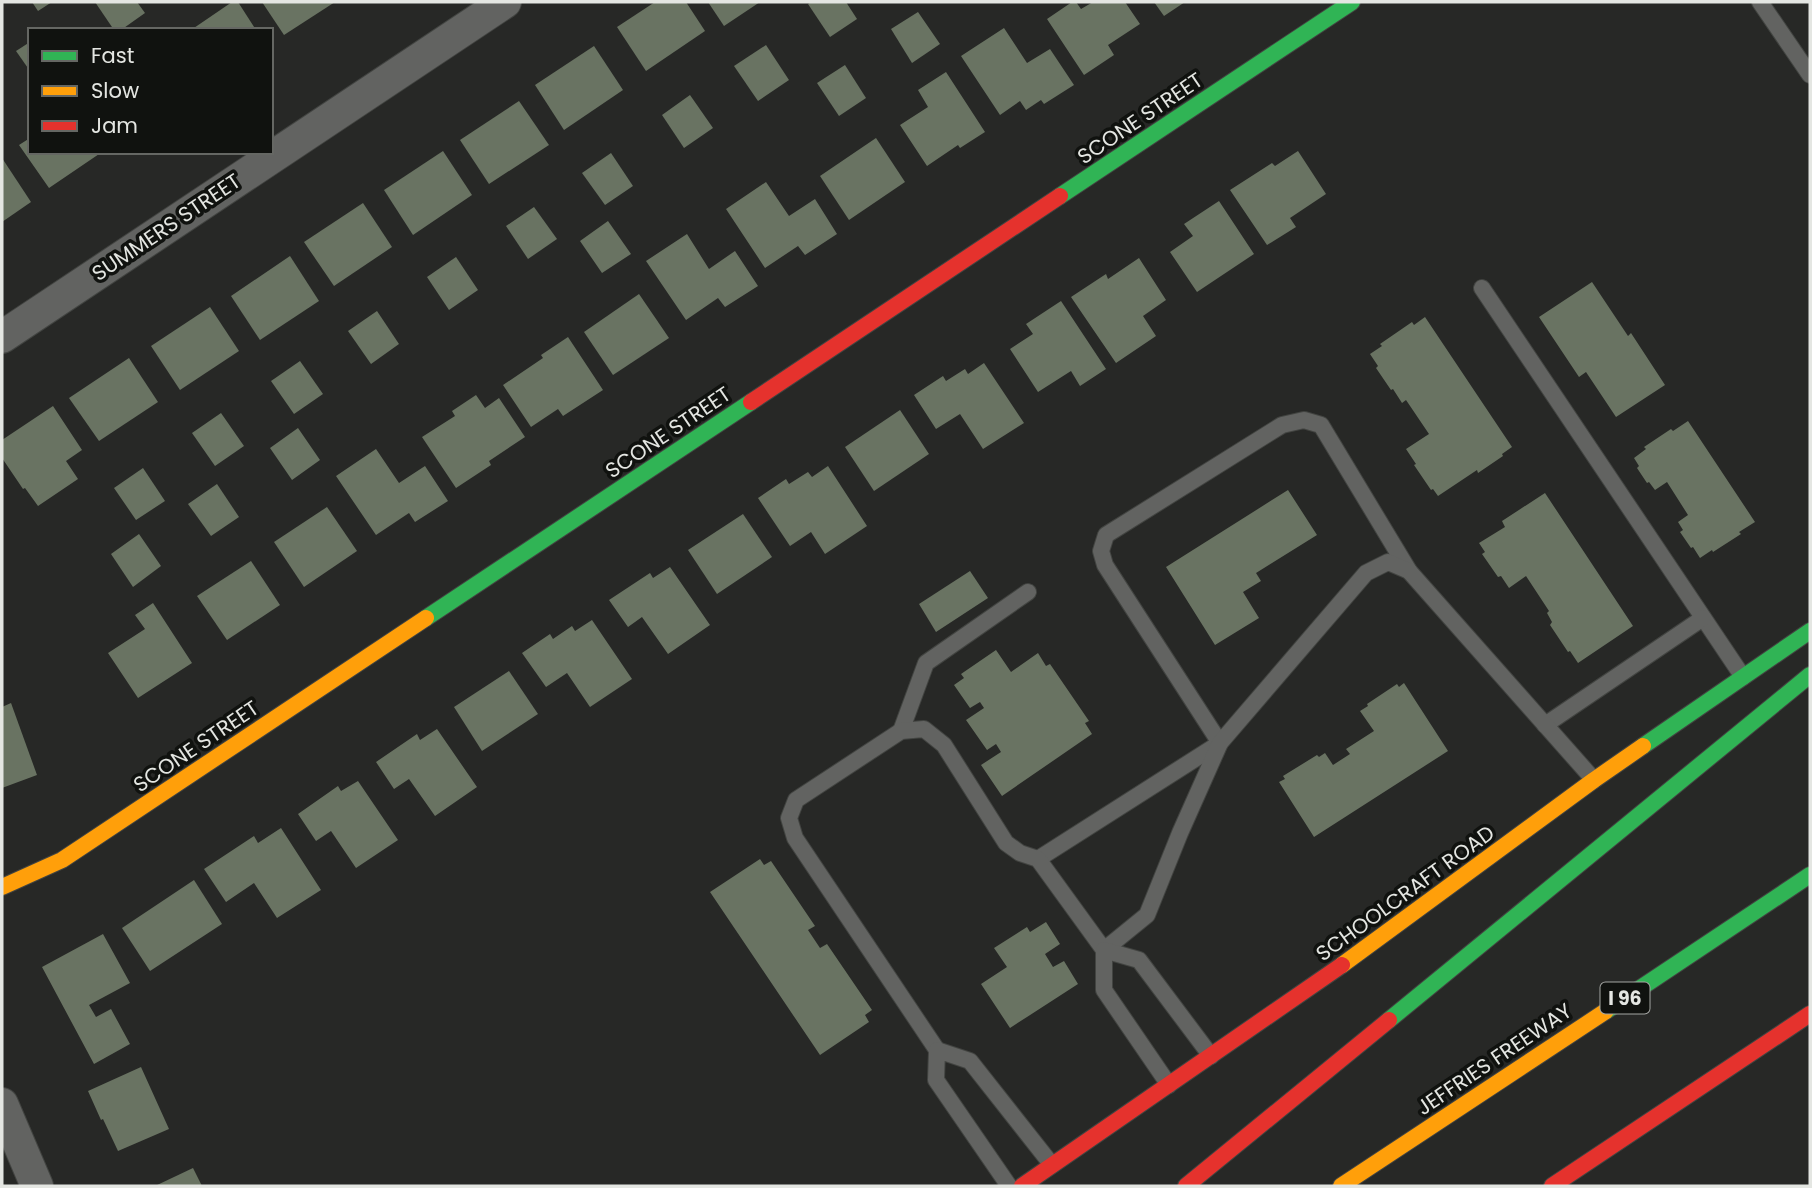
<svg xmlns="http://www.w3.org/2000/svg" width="1812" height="1188" font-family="Poppins,sans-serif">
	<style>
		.building { fill: #697362 }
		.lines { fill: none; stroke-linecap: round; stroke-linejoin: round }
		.lane-casing { stroke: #424441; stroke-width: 18 }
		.street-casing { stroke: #424441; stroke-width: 34 }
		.fast-casing { stroke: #424441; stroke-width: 18 }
		.slow-casing { stroke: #424441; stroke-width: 18 }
		.jam-casing { stroke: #424441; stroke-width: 18 }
		.lane { stroke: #626361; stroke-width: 16 }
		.street { stroke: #626361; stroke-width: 32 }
		.fast { stroke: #30b455; stroke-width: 16 }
		.slow { stroke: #ff9f0a; stroke-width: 16 }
		.jam { stroke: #e5322d; stroke-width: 16 }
		.labels { text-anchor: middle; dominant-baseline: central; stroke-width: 7; stroke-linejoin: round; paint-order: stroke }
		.shield { fill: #10120f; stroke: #a4a6a3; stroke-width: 2 }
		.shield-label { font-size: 19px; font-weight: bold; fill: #e4e6e2 }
		.street-label { font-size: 21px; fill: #e4e6e2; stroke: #10120f }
	</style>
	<rect width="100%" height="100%" fill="#272826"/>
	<g class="building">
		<path d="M32,2H52L38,11Z"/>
		<path d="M95,2H137L145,13L121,30H114Z"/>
		<path d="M232,2H238L256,30H191Z"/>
		<path d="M262,2H335L284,35Z"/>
		<path d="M655,2H686L705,31L646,71L617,27Z"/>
		<path d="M708,2H760L724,26Z"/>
		<path d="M811,2H846L857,19L830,37L808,4Z"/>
		<path d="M1072,2H1076L1081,9L1093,2H1125L1140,24L1108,45L1114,55L1084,75L1047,19Z"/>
		<path d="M1154,2H1185L1164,16Z"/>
		<path d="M918,12L940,44L912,63L891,29Z"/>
		<path d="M1004,28L1027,63L1050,49L1074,85L1044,104L1041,100L1026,110L1020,101L1000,115L961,56Z"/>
		<path d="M30,42V71L16,51Z"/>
		<path d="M766,45L789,80L758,101L734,66Z"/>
		<path d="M594,46L623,90L564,130L535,85Z"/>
		<path d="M845,65L866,98L839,116L817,83Z"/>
		<path d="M946,72L985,132L960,148L958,145L927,166L900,125L928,107L918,90Z"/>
		<path d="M690,95L713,128L684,148L662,115Z"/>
		<path d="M519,101L549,145L489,184L460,140Z"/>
		<path d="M30,138V152H102L49,188L19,145Z"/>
		<path d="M876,138L905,182L849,220L820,176Z"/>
		<path d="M443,151L472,195L413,235L384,190Z"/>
		<path d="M1298,151L1326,194L1290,218L1296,227L1267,245L1230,190L1272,163L1275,166Z"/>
		<path d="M611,153L633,186L605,205L582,173Z"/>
		<path d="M2,158L31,202L2,222Z"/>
		<path d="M766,182L789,216L815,199L837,234L805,255L798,246L765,268L726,209Z"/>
		<path d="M1219,201L1254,254L1197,292L1170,252L1193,236L1184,224Z"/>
		<path d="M363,203L392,247L334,286L304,242Z"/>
		<path d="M534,207L557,239L528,259L506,226Z"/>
		<path d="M608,221L631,254L602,273L580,241Z"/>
		<path d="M687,234L709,269L735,251L758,286L725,307L718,298L686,320L646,261Z"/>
		<path d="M290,256L319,301L260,340L231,296Z"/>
		<path d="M456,257L478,290L449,310L427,277Z"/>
		<path d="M1139,258L1166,300L1143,316L1156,336L1116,363L1071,297L1106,274L1108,279Z"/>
		<path d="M1592,282L1628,336L1631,333L1665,385L1616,417L1586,372L1579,377L1539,317Z"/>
		<path d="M639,294L669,338L613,375L584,332Z"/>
		<path d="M1061,301L1106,369L1080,386L1071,371L1038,392L1010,349L1033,334L1026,324Z"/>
		<path d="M210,307L239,351L180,390L151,346Z"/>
		<path d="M377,311L399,344L371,364L348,331Z"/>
		<path d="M1425,317L1512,447L1502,454L1503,456L1478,473L1477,470L1438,496L1433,489L1431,490L1414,465L1416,464L1406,449L1429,434L1406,400L1402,403L1393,389L1391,390L1376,368L1378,366L1370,354L1382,346L1380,344L1412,322L1414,325Z"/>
		<path d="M568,337L603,390L563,416L558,409L531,427L503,385L543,358L541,355Z"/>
		<path d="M129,358L158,402L99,441L69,398Z"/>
		<path d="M300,361L323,394L294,414L271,381Z"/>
		<path d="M984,363L1024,423L983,449L960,414L936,429L914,395L943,376L946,381L965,369L968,374Z"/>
		<path d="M476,395L485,408L499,398L525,437L489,461L491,465L456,488L422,437L455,416L452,411Z"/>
		<path d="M53,406L82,450L66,461L78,479L38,506L25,488L23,489L2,458V440Z"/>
		<path d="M900,410L929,454L874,491L845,447Z"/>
		<path d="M221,413L244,446L215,466L192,433Z"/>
		<path d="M1688,421L1755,522L1739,532L1741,534L1713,552L1712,550L1700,558L1693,547L1691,548L1680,532L1683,530L1678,522L1688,515L1667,482L1655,490L1649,482L1647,483L1637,468L1639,466L1634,458L1646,449L1644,447L1671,429L1673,431Z"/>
		<path d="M298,428L320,460L292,480L270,448Z"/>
		<path d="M376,449L399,483L425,466L448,501L415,522L409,513L376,535L336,476Z"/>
		<path d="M828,466L867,526L825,554L811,532L790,546L758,498L786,479L789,484L808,472L812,477Z"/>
		<path d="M143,468L165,501L136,520L114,488Z"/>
		<path d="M217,484L239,517L211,536L188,504Z"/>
		<path d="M1288,490L1317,535L1256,573L1261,581L1243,592L1259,618L1215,645L1166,567Z"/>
		<path d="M1545,493L1633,626L1578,663L1570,651L1568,652L1550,625L1552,622L1547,613L1549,611L1526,576L1509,588L1501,576L1498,577L1482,554L1485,552L1479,543L1505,527L1502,521Z"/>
		<path d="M327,507L357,551L304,587L274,542Z"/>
		<path d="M743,514L772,557L717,594L688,550Z"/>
		<path d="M139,534L161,566L133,587L111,554Z"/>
		<path d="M251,561L280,605L227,640L197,596Z"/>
		<path d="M670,567L710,625L668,654L642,617L628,627L609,600L650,573L653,578Z"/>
		<path d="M970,571L988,598L936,632L919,604Z"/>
		<path d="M153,603L192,663L138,698L108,653L145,629L135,615Z"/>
		<path d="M592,620L632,679L590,707L567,673L546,687L522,653L550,634L553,639L572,626L575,631Z"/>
		<path d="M996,650L1011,672L1038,653L1046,666L1050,664L1089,721L1085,723L1092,734L1002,796L981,765L1001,752L996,744L987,750L966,720L984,708L980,702L970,708L954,685L964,678L961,674Z"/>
		<path d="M509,671L538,714L482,751L454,707Z"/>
		<path d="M1404,683L1448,751L1314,837L1279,782L1285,779L1283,776L1317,755L1319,757L1325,753L1333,765L1350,754L1346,749L1374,731L1360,711L1368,706L1367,704L1397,684L1399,687Z"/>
		<path d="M11,703L37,775L2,788V707Z"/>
		<path d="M437,729L477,787L435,816L409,779L394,789L376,762L417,734L420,740Z"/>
		<path d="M358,781L398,840L356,868L331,831L316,841L298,814L338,786L341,791Z"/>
		<path d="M281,828L321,890L277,918L254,883L226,902L204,869L254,836L258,843Z"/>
		<path d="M760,859L764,865L771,861L815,926L808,930L820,948L827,944L872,1010L865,1015L869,1022L820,1055L710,892Z"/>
		<path d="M194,880L222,924L150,971L122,928Z"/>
		<path d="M1046,922L1060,944L1045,954L1053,967L1064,961L1078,984L1010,1028L981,984L1007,967L994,948L1027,927L1030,932Z"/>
		<path d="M103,934L130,983L89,1005L96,1017L111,1009L130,1044L94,1064L42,967Z"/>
		<path d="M141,1067L169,1129L118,1151L103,1119L101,1120L88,1091Z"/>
		<path d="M193,1168L202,1186H155Z"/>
	</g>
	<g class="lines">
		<g class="lane-casing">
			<g id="lane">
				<path d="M1760,2L1810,75"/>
				<path d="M1482,288L1743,677"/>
				<path d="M1545,725L1703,618"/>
				<path d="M901,731L926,663L1028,592"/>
				<path d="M1038,859L1220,743L1105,565L1101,551L1106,535L1282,425L1304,420L1321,425L1409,571"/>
				<path d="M937,1050L795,838L789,818L796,800L901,731L924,729L944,745L1006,843L1020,853L1038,859L1104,950L1147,915L1180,833L1220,743L1366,573L1388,562L1409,571L1594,780"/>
				<path d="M1169,1085L1104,990V950L1139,960L1211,1056"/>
				<path d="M1009,1186L936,1080L937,1050L970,1061L1052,1165"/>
			</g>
		</g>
		<g class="street-casing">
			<g id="street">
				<path d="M2,337L505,2"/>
				<path d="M2,1104L37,1186"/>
			</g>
		</g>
		<g class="fast-casing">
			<g id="fast">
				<path d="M1060,196L1352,2"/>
				<path d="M426,618L751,402"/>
				<path d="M1643,746L1810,631"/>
				<path d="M1606,1011L1810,875"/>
				<path d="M1389,1020L1810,675"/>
			</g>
		</g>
		<g class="slow-casing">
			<g id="slow">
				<path d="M2,887L62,860L426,618"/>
				<path d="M1342,965L1594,780L1643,746"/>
				<path d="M1341,1186L1606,1011"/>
			</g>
		</g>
		<g class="jam-casing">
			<g id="jam">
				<path d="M751,402L1060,196"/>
				<path d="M1022,1186L1342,965"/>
				<path d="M1186,1186L1389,1020"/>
				<path d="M1552,1186L1810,1014"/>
			</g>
		</g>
		<use href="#lane" class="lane"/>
		<use href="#street" class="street"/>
		<use href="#fast" class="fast"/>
		<use href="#slow" class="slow"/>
		<use href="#jam" class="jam"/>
	</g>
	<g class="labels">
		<rect class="shield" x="1600.5" y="982.5" width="49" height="31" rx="5"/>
		<g class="shield-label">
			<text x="1625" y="998">I 96</text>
		</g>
		<g class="street-label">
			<text transform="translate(1140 118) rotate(-34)">SCONE STREET</text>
			<text transform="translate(166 227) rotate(-34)">SUMMERS STREET</text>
			<text transform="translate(668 432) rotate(-34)">SCONE STREET</text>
			<text transform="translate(196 746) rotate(-34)">SCONE STREET</text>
			<text transform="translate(1405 893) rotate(-36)">SCHOOLCRAFT ROAD</text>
			<text transform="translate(1494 1059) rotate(-34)">JEFFRIES FREEWAY</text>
		</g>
	</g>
	<rect width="1812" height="1188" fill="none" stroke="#e4e6e2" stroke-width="7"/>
	<rect x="28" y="28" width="245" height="126" fill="#10120f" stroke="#656763" stroke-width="2"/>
	<rect x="42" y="51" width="35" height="10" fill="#30b455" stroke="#656763" stroke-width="2"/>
	<text x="91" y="63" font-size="21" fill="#e4e6e2">Fast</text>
	<rect x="42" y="86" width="35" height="10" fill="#ff9f0a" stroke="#656763" stroke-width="2"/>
	<text x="91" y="98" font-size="21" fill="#e4e6e2">Slow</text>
	<rect x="42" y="121" width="35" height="10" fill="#e5322d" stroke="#656763" stroke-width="2"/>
	<text x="91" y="133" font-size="21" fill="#e4e6e2">Jam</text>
</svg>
